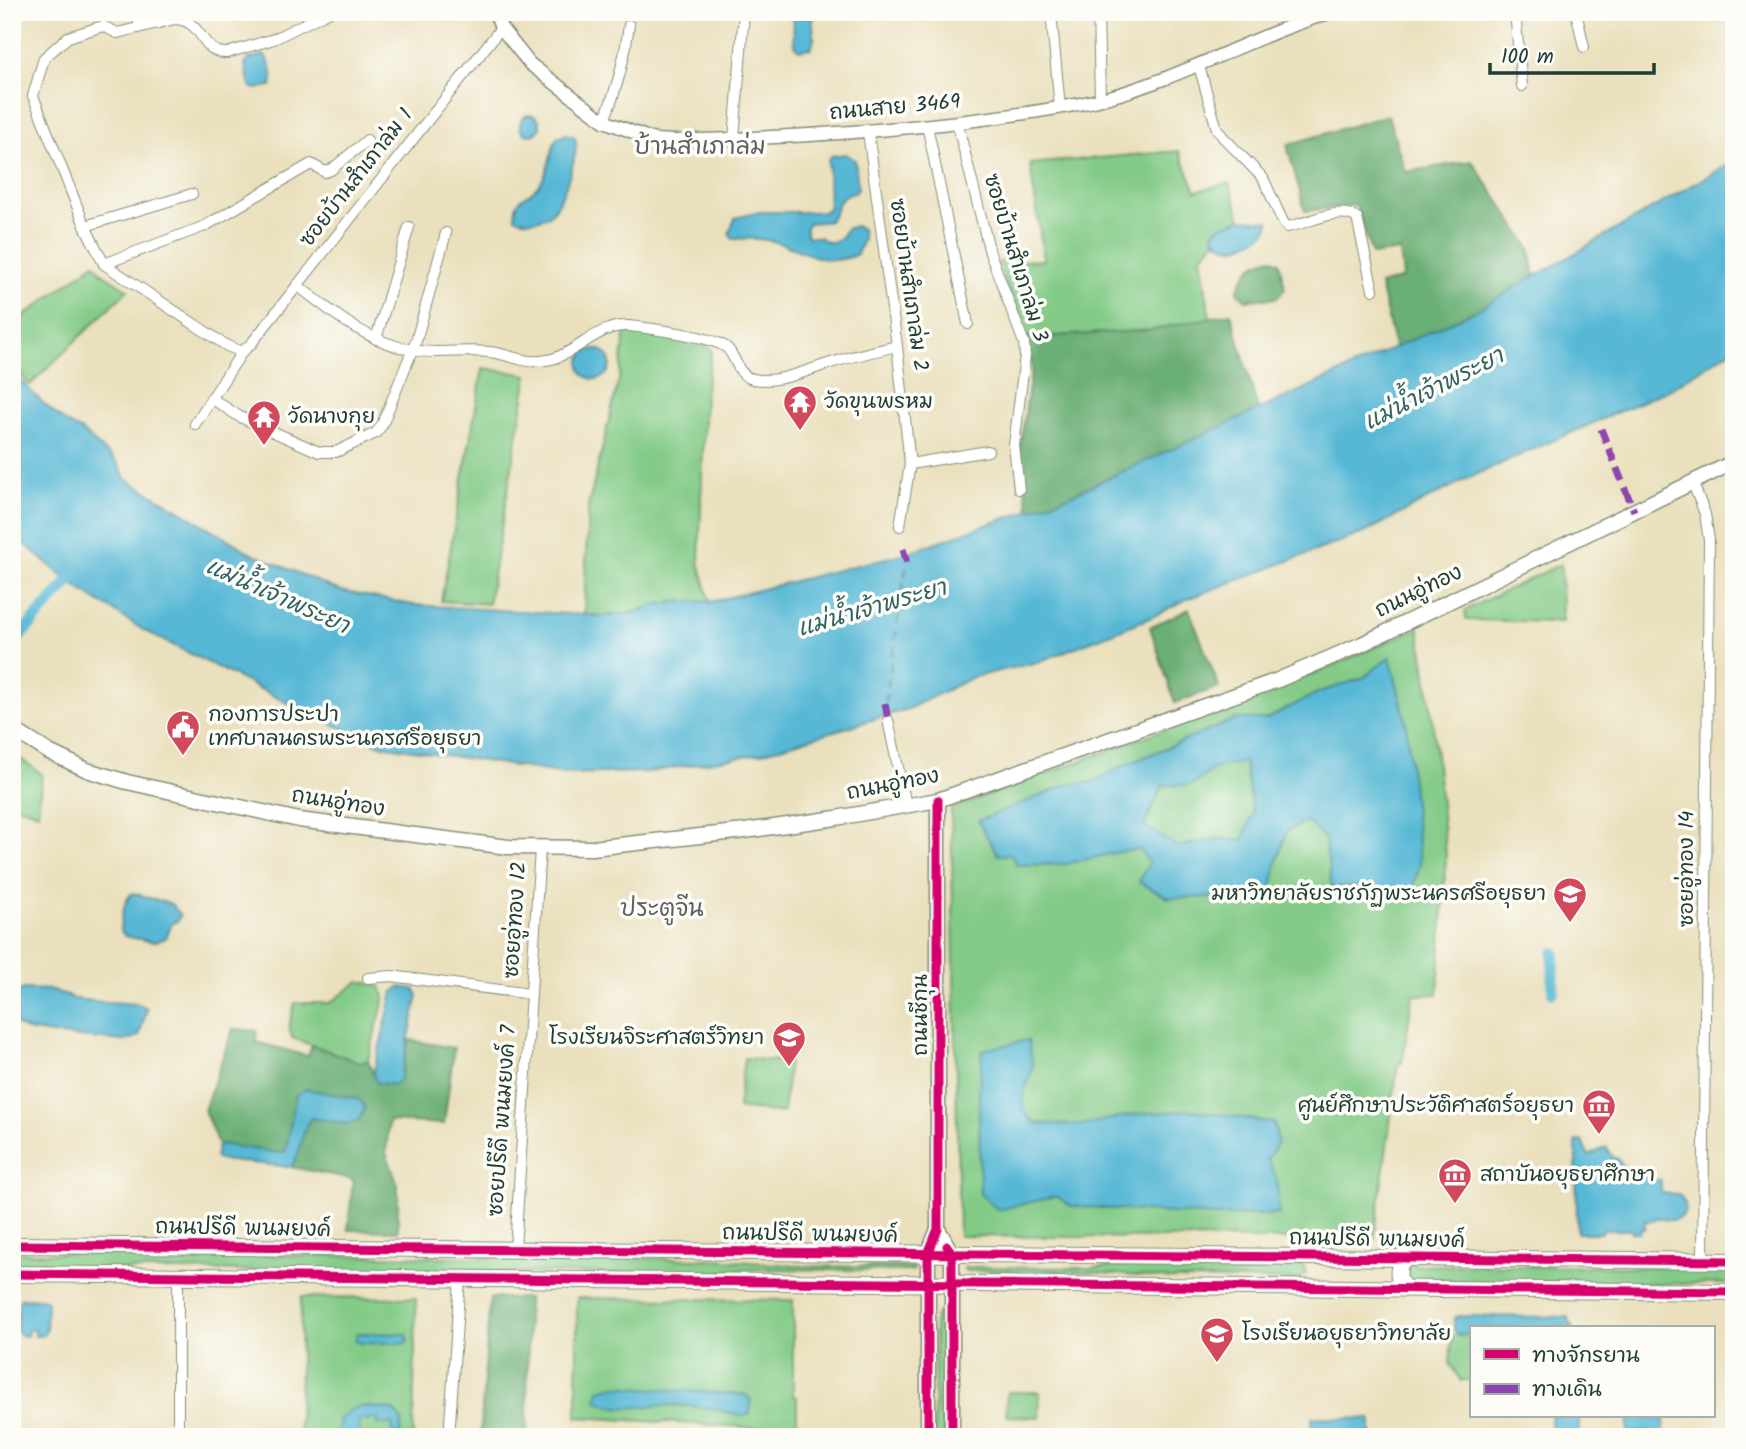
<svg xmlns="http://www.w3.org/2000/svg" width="1746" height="1449" font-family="Kalam,'Playpen Sans Thai',sans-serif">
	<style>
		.green { fill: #83cb87; stroke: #51845e; stroke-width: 2 }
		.forest { fill: #6aaf74; stroke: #447654; stroke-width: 2 }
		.water { fill: #57b8d5; stroke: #3b7a84; stroke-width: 2; fill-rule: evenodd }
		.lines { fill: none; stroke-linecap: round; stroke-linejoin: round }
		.canal { stroke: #57b8d5; stroke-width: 12 }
		.ferry { stroke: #306264; stroke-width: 2; stroke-dasharray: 9 7; stroke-linecap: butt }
		.minor-casing { stroke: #848e78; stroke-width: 12 }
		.tertiary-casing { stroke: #848e78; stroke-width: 15 }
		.secondary-casing { stroke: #848e78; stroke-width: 17 }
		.primary-casing { stroke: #848e78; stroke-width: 18 }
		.minor { stroke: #fff; stroke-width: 10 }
		.tertiary { stroke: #fff; stroke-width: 12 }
		.secondary { stroke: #fff; stroke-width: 14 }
		.primary { stroke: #fff; stroke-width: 16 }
		.quiet { stroke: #8e44ad; stroke-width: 7; stroke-dasharray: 14 7; stroke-linecap: butt }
		.cycleway-casing { stroke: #fdfcf7; stroke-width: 13 }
		.cycleway { stroke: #d6006c; stroke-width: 9 }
		.labels { text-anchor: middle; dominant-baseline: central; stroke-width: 7; stroke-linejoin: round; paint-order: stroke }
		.street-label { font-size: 21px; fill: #1f3d34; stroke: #fdfcf7 }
		.poi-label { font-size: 21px; fill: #1f3d34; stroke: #fdfcf7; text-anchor: start }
		.water-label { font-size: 23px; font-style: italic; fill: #306264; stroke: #fdfcf7 }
		.neighbourhood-label { font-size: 23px; fill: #5e6066; stroke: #fdfcf7 }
		.quarter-label { font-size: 24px; fill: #5e6066; stroke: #fdfcf7 }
	</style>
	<rect width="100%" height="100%" fill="#fdfcf7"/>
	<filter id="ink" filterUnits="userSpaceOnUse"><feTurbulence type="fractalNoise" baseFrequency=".0143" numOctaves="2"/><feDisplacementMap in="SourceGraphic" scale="14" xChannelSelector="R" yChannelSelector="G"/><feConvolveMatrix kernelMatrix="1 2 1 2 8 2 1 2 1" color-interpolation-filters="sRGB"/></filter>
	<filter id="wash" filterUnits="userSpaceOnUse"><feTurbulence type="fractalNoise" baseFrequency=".00686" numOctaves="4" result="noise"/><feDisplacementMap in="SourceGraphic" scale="28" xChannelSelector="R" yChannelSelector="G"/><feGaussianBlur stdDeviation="1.57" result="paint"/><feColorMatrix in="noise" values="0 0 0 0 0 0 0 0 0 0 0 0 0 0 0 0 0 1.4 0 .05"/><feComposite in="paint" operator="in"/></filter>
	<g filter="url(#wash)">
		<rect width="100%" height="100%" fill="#eae0bd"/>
		<g class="green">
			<path d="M1179,151L1196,191L1229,183L1241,219L1218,227L1213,233L1215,240L1201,257L1210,318L1152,330L1025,338L998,262L1044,260L1030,164Z"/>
			<path d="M95,263L102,273L128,290L30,385L12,365V325Z"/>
			<path d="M626,329L695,342L712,349L705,393L699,562L710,602L683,601L654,605L634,613L604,616L584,615L588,507L620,375Z"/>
			<path d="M483,368L528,375L488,604L441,601Z"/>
			<path d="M1561,564L1562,622L1466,620L1465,610Z"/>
			<path d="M1419,628L1432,715L1446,855L1438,994L1413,995L1402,1063L1398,1064L1374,1240L959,1236L951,809L1313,674Z"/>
			<path d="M12,753L42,774L38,813L12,804Z"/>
			<path d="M359,981L380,986L385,996L368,1060L361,1063L292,1038L289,1027L295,1003H330Z"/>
			<path d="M744,1058L789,1062L783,1113L738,1108Z"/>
			<path d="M29,1253L712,1259L803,1266L912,1267L914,1269L912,1271L763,1269L685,1274L12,1269V1254Z"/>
			<path d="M1170,1263L1298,1264L1304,1267L1306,1274L1298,1280L1170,1279L1091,1272L966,1271L964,1269L966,1267L1091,1268Z"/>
			<path d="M1409,1265L1734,1268V1284L1409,1281L1406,1280V1266Z"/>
			<path d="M301,1297L416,1298L413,1437H299Z"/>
			<path d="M577,1298L793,1300V1396L797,1397V1430L577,1417Z"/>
			<path d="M939,1312L944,1316L943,1437H934L935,1317Z"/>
			<path d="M1452,1335H1471V1381H1461L1450,1364Z"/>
			<path d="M1007,1392H1040L1039,1417L1006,1416Z"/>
		</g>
		<g class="forest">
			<path d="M1388,115L1405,172L1472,161L1530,248L1535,277L1476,311L1395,348L1380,285L1403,278L1400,251L1372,255L1356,205L1305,211L1287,145Z"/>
			<path d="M1272,258L1279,262L1285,289L1277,298L1246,300L1237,292C1244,273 1252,262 1272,258Z"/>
			<path d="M1231,313L1258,410L1069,496L1029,510L1019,454L1032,366L1025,338L1152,330Z"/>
			<path d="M1189,609L1219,687L1175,703L1150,627Z"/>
			<path d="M233,1029L257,1031L256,1042L308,1056L312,1045L361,1063L368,1060L373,1074L400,1079L409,1040L454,1048L444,1124L389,1121L386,1152L398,1185V1231L348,1230L353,1179L291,1167C303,1152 299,1132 311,1117L347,1124L296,1095L286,1150L281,1153L218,1144L204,1110Z"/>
			<path d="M490,1298H528L527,1437H480Z"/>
		</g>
		<g class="water">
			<path d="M793,12H812L814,39L811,48L799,50L794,43Z"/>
			<path d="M264,55C272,65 274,74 271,86L256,89L250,86L245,64L248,59Z"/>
			<circle cx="530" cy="125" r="10"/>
			<path d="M565,134L575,137C580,152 563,199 552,212C544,221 525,223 515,217C515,195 527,199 537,187C549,175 550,153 556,139Z"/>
			<path d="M846,154L855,160L858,188L855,193C837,193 839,209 829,221L810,223L806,226V234L809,237H819C831,247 840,242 846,229L855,226L862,229L863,239L857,254C826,270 802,248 772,241C759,238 746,238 733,239L729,234L735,218L760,212H823L829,208L828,160L831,156Z"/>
			<path d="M1734,161V348L1670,389L1464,480L1366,532L1187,599L1152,617L1038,662L973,677L908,709L761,753L649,772L565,774L381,745L318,718L143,630L69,582L12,533V371C25,386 63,425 79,429L117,462L125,478L251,553L340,591L414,605L604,616L634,613L654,605L683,601L710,602L906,553L1069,496L1475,311Z"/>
			<path d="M1241,219L1269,221C1268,227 1269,227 1266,231C1263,236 1237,249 1231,248C1226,247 1220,242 1215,240L1213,233L1218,227Z"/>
			<circle cx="595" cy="364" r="15"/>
			<path d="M1390,657L1406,721L1420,865L1409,899L1374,896L1366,886L1332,888L1325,839L1307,821L1287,831L1276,865L1272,890L1222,897L1168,898L1139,882L1149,863L1140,849L1119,852L1065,864L1017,865L1011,855H998L978,821L1069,784L1093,782L1118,768L1236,719H1267L1317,693L1363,678ZM1244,762L1253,813L1243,840L1216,839L1178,847L1144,826L1163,785H1192L1215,768Z"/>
			<path d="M132,893L171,904L180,915L178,921L172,923L166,938L154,942L125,936L120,930C122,916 123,903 132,893Z"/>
			<path d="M399,987L414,989L418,995L400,1079L395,1085L377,1083L373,1074L393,993Z"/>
			<path d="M24,989L53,990L74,999L92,1001L139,1004L147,1009L139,1036L124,1041L58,1035L27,1030L16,1025C12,1013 12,1004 15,993Z"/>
			<path d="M1028,1040L1033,1066L1024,1093L1023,1110L1035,1123L1080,1125L1138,1114L1192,1110L1274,1123L1278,1143L1267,1159L1277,1180L1279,1214L1217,1216L1071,1206L1056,1196L998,1210L980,1194L979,1088L983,1050Z"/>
			<path d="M306,1089L359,1099L365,1107L359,1120L347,1124L311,1118C299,1132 303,1153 291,1167L220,1160L215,1157L218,1144L281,1153L286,1150L296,1095Z"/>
			<path d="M1576,1141H1582L1589,1156L1606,1147L1614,1159L1617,1158C1629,1176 1641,1179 1661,1180V1193L1678,1194C1697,1212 1676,1227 1656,1217L1652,1221H1645V1229H1640V1233H1632V1230H1603L1602,1233H1577Z"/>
			<path d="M22,1298L43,1299L47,1302L46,1331L43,1335L35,1336V1330H28L27,1336L20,1335L17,1331L19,1301Z"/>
			<path d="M1458,1316L1568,1317L1573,1328H1471V1334H1458L1454,1330V1319Z"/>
			<path d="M359,1333L407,1334L408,1341L406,1343H359L356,1341V1334Z"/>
			<path d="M613,1386L746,1395L751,1400L750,1413L744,1416C731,1414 719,1409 706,1408C689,1405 668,1405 651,1406C632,1407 613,1411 597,1400L599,1390Z"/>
			<path d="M364,1406L394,1410L402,1421L400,1435H393L392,1424H378L377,1419L359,1420V1437H338L340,1418L354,1408Z"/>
			<rect x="1551" y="1416" width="28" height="21"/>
			<path d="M1629,1416H1664L1663,1433L1628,1432Z"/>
			<path d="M1312,1417L1371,1419V1437H1312Z"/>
		</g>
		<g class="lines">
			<g class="canal">
				<path d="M12,645L78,571"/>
				<path d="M1553,992L1554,953"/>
			</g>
			<path class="ferry" d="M885,703L907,563"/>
		</g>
	</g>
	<g filter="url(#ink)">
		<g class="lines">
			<g class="minor-casing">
				<g id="minor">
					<path d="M139,12V28"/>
					<path d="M1051,12L1060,108"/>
					<path d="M1098,12L1100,99"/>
					<path d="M1515,12L1522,86"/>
					<path d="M1576,12L1584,47"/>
					<path d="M1199,66L1217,129L1223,137L1263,178L1283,222L1287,227C1307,224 1339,205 1357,218L1373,290"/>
					<path d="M604,121C617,89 625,60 629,25"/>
					<path d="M957,122L990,253L1024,343L1025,356L1014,445L1019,489"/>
					<path d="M927,125L968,324"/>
					<path d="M868,132L897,346L910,464L900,526"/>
					<path d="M734,139L744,12"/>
					<path d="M85,226L192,194"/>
					<path d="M104,264L205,226L311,164L325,172L331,170L367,140"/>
					<path d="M297,285C333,313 364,340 411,350C437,355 464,349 490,352C514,355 525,366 552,359C580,351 598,324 629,326C648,328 713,336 727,348C737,358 737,376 753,379C779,384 807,370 831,363C852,356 875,351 897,346"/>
					<path d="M376,339L409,227"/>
					<path d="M242,352L227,346L104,264L85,226L33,96L44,58L68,37L103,26L117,33L175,19C204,20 200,54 227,53L274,39L328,12"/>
					<path d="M211,398L240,417L319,452H336L376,433L382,425L416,341L446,233"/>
					<path d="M195,424L242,352L251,344L501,28"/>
					<path d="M910,464L988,451"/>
					<path d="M1692,481L1705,514L1709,540L1703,1260"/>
					<path d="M888,720L906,805"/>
					<path d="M368,978L391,976L531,994"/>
					<path d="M515,1250L540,848"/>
					<path d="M178,1437V1276"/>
					<path d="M449,1437L460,1279"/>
				</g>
			</g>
			<g class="tertiary-casing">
				<path id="tertiary" d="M495,12L501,28L530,64L604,121L654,140L675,141C778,138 881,132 983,119C1021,114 1060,109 1098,100C1179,80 1252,36 1332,12"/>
			</g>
			<g class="secondary-casing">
				<g id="secondary">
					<path d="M12,729L49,752L87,770L127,782L299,820L508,847L592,848L745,831L836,818L938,800L1278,680L1362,644L1734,462"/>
					<path d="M938,1229L952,1254V1437"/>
					<path d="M928,1437V1254L938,1229V800"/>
				</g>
			</g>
			<g class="primary-casing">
				<g id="primary">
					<path d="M12,1245L1734,1261"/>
					<path d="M12,1274L1734,1292"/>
					<path d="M1403,1288C1397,1276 1397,1270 1403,1258"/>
				</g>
			</g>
			<use href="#minor" class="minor"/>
			<use href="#tertiary" class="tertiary"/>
			<use href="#secondary" class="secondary"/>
			<use href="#primary" class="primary"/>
			<g class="quiet">
				<path d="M1601,429L1634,511"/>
				<path d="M903,549L907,563"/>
				<path d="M885,703L888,720"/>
			</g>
			<g class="cycleway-casing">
				<g id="cycleway">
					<path d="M12,1245L1734,1261"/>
					<path d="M947,1246L952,1254V1437"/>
					<path d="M12,1274L1734,1292"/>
					<path d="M928,1437V1254L938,1229V800"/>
				</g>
			</g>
			<use href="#cycleway" class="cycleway"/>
		</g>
	</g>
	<defs>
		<g id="temple-pin" transform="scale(1.75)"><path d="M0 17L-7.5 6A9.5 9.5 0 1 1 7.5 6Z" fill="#d1495b" stroke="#fdfcf7"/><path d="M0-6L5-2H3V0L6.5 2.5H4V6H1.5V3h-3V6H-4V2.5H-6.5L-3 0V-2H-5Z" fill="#fff"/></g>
		<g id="civic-pin" transform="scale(1.75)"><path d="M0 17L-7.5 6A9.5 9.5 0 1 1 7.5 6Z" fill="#d1495b" stroke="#fdfcf7"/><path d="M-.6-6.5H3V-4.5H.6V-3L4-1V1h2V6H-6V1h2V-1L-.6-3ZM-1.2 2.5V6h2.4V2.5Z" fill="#fff"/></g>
		<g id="university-pin" transform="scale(1.75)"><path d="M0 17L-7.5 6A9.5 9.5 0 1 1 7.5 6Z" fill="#d1495b" stroke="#fdfcf7"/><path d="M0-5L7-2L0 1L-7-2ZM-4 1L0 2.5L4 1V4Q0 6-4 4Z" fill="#fff"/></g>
		<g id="school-pin" transform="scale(1.75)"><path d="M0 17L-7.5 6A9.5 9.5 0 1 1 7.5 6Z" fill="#d1495b" stroke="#fdfcf7"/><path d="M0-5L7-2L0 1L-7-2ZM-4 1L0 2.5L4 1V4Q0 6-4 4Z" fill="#fff"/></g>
		<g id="museum-pin" transform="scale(1.75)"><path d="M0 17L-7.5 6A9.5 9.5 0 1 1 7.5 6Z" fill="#d1495b" stroke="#fdfcf7"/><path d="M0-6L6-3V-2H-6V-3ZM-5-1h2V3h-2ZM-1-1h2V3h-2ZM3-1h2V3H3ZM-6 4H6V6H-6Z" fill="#fff"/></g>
	</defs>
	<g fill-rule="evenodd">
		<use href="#temple-pin" x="800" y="402"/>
		<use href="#temple-pin" x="264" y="417"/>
		<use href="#civic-pin" x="183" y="727"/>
		<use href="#university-pin" x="1570" y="894"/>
		<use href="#school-pin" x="789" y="1038"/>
		<use href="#museum-pin" x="1599" y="1106"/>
		<use href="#museum-pin" x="1455" y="1175"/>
		<use href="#school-pin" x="1217" y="1334"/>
	</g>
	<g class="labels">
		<g class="street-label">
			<text transform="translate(895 108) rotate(-5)">ถนนสาย 3469</text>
			<text transform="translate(357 178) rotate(-52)">ซอยบ้านสำเภาล่ม 1</text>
			<text transform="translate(1015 258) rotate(73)">ซอยบ้านสำเภาล่ม 3</text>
			<text transform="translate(908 285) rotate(82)">ซอยบ้านสำเภาล่ม 2</text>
			<text transform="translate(1419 592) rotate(-26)">ถนนอู่ทอง</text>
			<text transform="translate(893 785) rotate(-11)">ถนนอู่ทอง</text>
			<text transform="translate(338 803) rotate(9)">ถนนอู่ทอง</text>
			<text transform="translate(1687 869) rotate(-90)">ซอยอู่ทอง 14</text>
			<text transform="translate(516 920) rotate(-86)">ซอยอู่ทอง 12</text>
			<text transform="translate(921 1015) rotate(-90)">ถนนชีกุน</text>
			<text transform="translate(503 1121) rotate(-86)">ซอยปรีดี พนมยงค์ 7</text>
			<text transform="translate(243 1229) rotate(1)">ถนนปรีดี พนมยงค์</text>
			<text transform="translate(810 1235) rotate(1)">ถนนปรีดี พนมยงค์</text>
			<text transform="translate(1377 1240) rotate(1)">ถนนปรีดี พนมยงค์</text>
		</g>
		<g class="poi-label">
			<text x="824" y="402">วัดขุนพรหม</text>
			<text x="288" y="417">วัดนางกุย</text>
			<text x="208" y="715">กองการประปา<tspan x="208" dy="24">เทศบาลนครพระนครศรีอยุธยา</tspan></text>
			<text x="1546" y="894" text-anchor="end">มหาวิทยาลัยราชภัฏพระนครศรีอยุธยา</text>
			<text x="764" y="1038" text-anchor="end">โรงเรียนจิระศาสตร์วิทยา</text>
			<text x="1574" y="1106" text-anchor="end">ศูนย์ศึกษาประวัติศาสตร์อยุธยา</text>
			<text x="1480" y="1175">สถาบันอยุธยาศึกษา</text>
			<text x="1242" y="1334">โรงเรียนอยุธยาวิทยาลัย</text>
		</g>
		<g class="water-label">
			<text transform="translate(1434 390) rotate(-27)">แม่น้ำเจ้าพระยา</text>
			<text transform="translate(277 597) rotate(24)">แม่น้ำเจ้าพระยา</text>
			<text transform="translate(872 609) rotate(-16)">แม่น้ำเจ้าพระยา</text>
		</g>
		<g class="neighbourhood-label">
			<text x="662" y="910">ประตูจีน</text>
		</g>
		<g class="quarter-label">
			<text x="700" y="147">บ้านสำเภาล่ม</text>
		</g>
	</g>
	<rect width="1746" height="1449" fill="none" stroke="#fdfcf7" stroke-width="42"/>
	<rect x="1470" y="1326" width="245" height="91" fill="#fdfcf7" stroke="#a4b0a9" stroke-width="2"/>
	<rect x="1484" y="1349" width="35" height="10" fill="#d6006c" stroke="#a4b0a9" stroke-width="2"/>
	<text x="1532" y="1362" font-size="21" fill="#1f3d34">ทางจักรยาน</text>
	<rect x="1484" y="1384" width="35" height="10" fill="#8e44ad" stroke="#a4b0a9" stroke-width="2"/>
	<text x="1532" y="1396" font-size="21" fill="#1f3d34">ทางเดิน</text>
	<path d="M1490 63v10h164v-10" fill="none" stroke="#1f3d34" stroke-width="3.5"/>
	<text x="1501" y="63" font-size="21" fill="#1f3d34" stroke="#fdfcf7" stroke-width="5" paint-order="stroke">100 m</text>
</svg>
